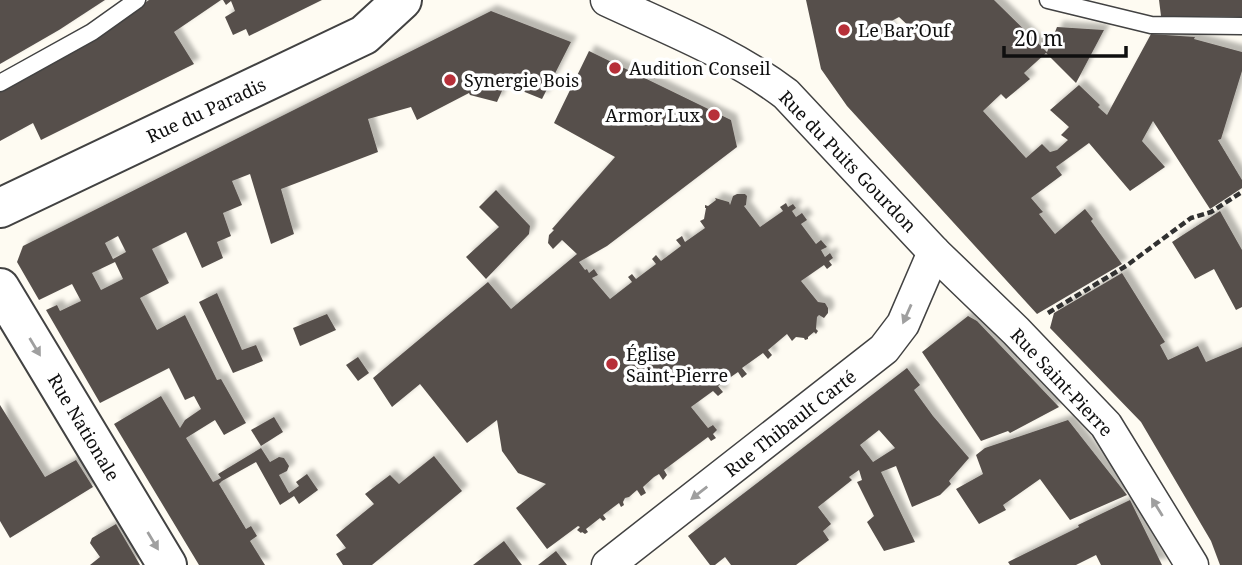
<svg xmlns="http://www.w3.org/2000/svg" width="1242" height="565" font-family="'Noto Serif',serif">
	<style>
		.building { fill: #57504c; fill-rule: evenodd; filter: url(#shadow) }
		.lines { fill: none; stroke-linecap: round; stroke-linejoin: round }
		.service-casing { stroke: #424242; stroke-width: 19 }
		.minor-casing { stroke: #424242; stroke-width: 35 }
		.tertiary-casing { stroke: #424242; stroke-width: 42 }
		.path { stroke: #313131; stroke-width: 4.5; stroke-dasharray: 7 3.5; stroke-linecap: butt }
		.service { stroke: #fff; stroke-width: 16 }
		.minor { stroke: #fff; stroke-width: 32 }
		.tertiary { stroke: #fff; stroke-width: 38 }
		.oneway { fill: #9f9f9f }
		.poi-dot { fill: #b73039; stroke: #fff; stroke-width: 2.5 }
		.labels { text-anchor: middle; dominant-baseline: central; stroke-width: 7; stroke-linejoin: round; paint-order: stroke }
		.poi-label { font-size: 18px; fill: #0f0f0f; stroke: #fff; text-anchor: start }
		.street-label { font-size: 18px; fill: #0f0f0f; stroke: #fff }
	</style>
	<defs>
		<filter id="shadow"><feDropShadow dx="6" dy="-6" stdDeviation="2" flood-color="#0004"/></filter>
	</defs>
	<rect width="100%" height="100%" fill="#fefbf2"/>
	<g class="building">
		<path d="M0,0H105L59,30L0,64Z"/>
		<path d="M149,0H221L174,32L194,64L41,140L33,123L0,141V91L108,29Z"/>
		<path d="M223,0H322L249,36L246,29L233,35L225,17L235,11L231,1L226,5Z"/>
		<path d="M806,0H994L1047,52L1057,27L1104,30L1076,83L1046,53L1024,73L1030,79L1006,99L1001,94L983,111L1026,158L1042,144L1050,152L1057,150L1068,140L1061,135L1069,127L1050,110L1079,85L1100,105L1098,107L1107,115L1151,34L1195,37L1194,39L1242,52V71L1221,139L1218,140L1242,180V188L1210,209L1153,121L1142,141L1165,167L1130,191L1089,143L1056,167L1062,175L1031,198L1043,212L1039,214L1055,234L1085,209L1093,219L1091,221L1122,264L1037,314L847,106L821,69ZM899,17L913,30L899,41L886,24Z"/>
		<path d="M1159,0H1242V17L1161,16Z"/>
		<path d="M491,11L571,42L542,99L505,84L497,102L470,95L469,93L417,120L411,107L368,119L378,152L281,189L294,234L271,244L250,174L232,181L242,205L223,213L231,236L217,242L223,258L202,268L186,232L152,249L169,283L140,298L157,330L185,315L217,380L221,379L246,423L224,435L215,420L186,438L213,482L221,478L218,474L261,448L270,462L279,457L284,458L289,466L287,471L279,475L289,493L299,486L296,482L307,474L318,490L299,504L294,496L280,505L256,462L222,481L219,484L246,529L251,526L257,536L250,541L265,565H199L114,424L161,396L180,428L185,420L201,409L194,396L185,400L169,368L100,403L46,310L57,305L60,311L81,301L72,284L39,300L17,262L23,246ZM118,236L126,252L113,259L105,243ZM115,262L123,279L101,290L92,273Z"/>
		<path d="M589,51L731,120L737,147L607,246L579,262L585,270L587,269L589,273L594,269L598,275L592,278L610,299L632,282L628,277L632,274L636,279L656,264L652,259L656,255L661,261L681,246L676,240L682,236L685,242L705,228L700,221L704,219L706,208H705V205L708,206L716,200L715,198L729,202L730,205L733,196L737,194H745L747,196L746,205L744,206L760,227L783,211L780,207L786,203L788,207L793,204L796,208L792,211L796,217L802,213L807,220L801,224L816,244L821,240L827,247L821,250L825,257L830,253L833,258L829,261L832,265L827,269L824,265L801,281L818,302L825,303L828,308V313L824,318L819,315L817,317L816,329L818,331L816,334L814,332L808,337V339L805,340L804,338L796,337L792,341L787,334L768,350L772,355L768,359L763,353L742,368L747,374L742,378L738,372L718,386L723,392L718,396L713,391L691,407L708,428L713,425L717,430L713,434L716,438L711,441L708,437L664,470L667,475L663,480L659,474L654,477L643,487L646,493L641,496L637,490L629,497L625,498L623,502L624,505L621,507L619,503L603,515L606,519L603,521L600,518L586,529L588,532L585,534L582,532L581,533L577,530L580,527L578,526L547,549L516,508L546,484L518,473L502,451L497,420L467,443L420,384L392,407L373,378L488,282L511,309L577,254L562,240L553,249L548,243L549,235L554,230L552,229L615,157L554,123Z"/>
		<path d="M496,190L530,226L529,234L486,279L466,257L499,227L479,207Z"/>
		<path d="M1220,211L1242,250V307L1236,310L1214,269L1195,279L1172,242Z"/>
		<path d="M1122,273L1165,342L1160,345L1168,360L1198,346L1206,362L1242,347V565H1220L1211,541L1141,422L1050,328L1054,313Z"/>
		<path d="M217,293L242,350L256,345L263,361L233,373L199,302Z"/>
		<path d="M327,314L336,330L300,346L293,328Z"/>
		<path d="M968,316L977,321L1059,407L1010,433L1008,431L981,441L922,352Z"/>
		<path d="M358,357L369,373L358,381L346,365Z"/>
		<path d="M907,368L920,385L914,390L933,416L969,458L949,481L951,484L940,495L912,507L896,466L881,472L915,542L884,551L867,522L874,516L857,482L862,480L859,470L849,477L852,480L818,507L831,524L823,531L829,540L796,565H731L725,557L715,565H710L688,536ZM879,430L895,448L873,462L860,445Z"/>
		<path d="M0,405L45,477L76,460L93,487L10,538L0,521Z"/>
		<path d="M274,417L283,432L261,446L251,430Z"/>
		<path d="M1068,420L1127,495L1070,520L1040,479L1003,505L1006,510L979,524L956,489L983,474L976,455L985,448Z"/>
		<path d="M434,456L462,491L372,565H343L336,554L346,548L336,535L374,504L365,494L390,475L399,484Z"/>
		<path d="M1130,500L1162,565H1101L1096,555L1076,565H1010L1008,562L1079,527L1078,525Z"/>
		<path d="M116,524L140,565H90L100,557L90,543L92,538Z"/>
		<path d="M504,541L522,565H473Z"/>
		<path d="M556,551L567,565H538Z"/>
	</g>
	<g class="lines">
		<g class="service-casing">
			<g id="service">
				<path d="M1048,0L1151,25L1242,26"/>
				<path d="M0,83L92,32L137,0"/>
			</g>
		</g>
		<g class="minor-casing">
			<g id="minor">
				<path d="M607,0C667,28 732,53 786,94L934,252L1016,331L1106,425L1192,565"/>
				<path d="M608,565L884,349L903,324L934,252"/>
			</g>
		</g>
		<g class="tertiary-casing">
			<g id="tertiary">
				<path d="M0,208L364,35L402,0"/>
				<path d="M0,288L167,565"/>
			</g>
		</g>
		<path class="path" d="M1048,313L1126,266L1191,218L1211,212L1242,192"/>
		<use href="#service" class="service"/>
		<use href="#minor" class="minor"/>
		<use href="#tertiary" class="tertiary"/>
	</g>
	<defs><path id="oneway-solid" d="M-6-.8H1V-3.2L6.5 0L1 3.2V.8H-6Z" transform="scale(1.75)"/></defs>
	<g class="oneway">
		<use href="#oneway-solid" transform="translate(907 314) rotate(114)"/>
		<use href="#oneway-solid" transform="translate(35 347) rotate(59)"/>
		<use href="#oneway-solid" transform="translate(699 493) rotate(142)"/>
		<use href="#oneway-solid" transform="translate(1157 507) rotate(-122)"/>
		<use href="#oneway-solid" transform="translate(153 541) rotate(59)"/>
	</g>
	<g class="poi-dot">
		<circle cx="844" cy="30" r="7"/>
		<circle cx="615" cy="68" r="7"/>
		<circle cx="450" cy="80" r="7"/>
		<circle cx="714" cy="115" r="7"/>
		<circle cx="612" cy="364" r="7"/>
	</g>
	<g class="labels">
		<g class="poi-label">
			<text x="858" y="30">Le Bar’Ouf</text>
			<text x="629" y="68">Audition Conseil</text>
			<text x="464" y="80">Synergie Bois</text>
			<text x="700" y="115" text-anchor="end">Armor Lux</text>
			<text x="626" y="354">Église<tspan x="626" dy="21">Saint-Pierre</tspan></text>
		</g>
		<g class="street-label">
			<text transform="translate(206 110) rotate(-25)">Rue du Paradis</text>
			<text transform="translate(848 161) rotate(46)">Rue du Puits Gourdon</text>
			<text transform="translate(1062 382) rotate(47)">Rue Saint-Pierre</text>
			<text transform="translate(790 423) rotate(-38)">Rue Thibault Carté</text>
			<text transform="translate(84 427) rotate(59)">Rue Nationale</text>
		</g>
	</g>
	<path d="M1004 46v10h122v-10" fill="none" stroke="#0f0f0f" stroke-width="3.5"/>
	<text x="1014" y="46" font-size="21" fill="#0f0f0f" stroke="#ffffff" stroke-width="5" paint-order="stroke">20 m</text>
</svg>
